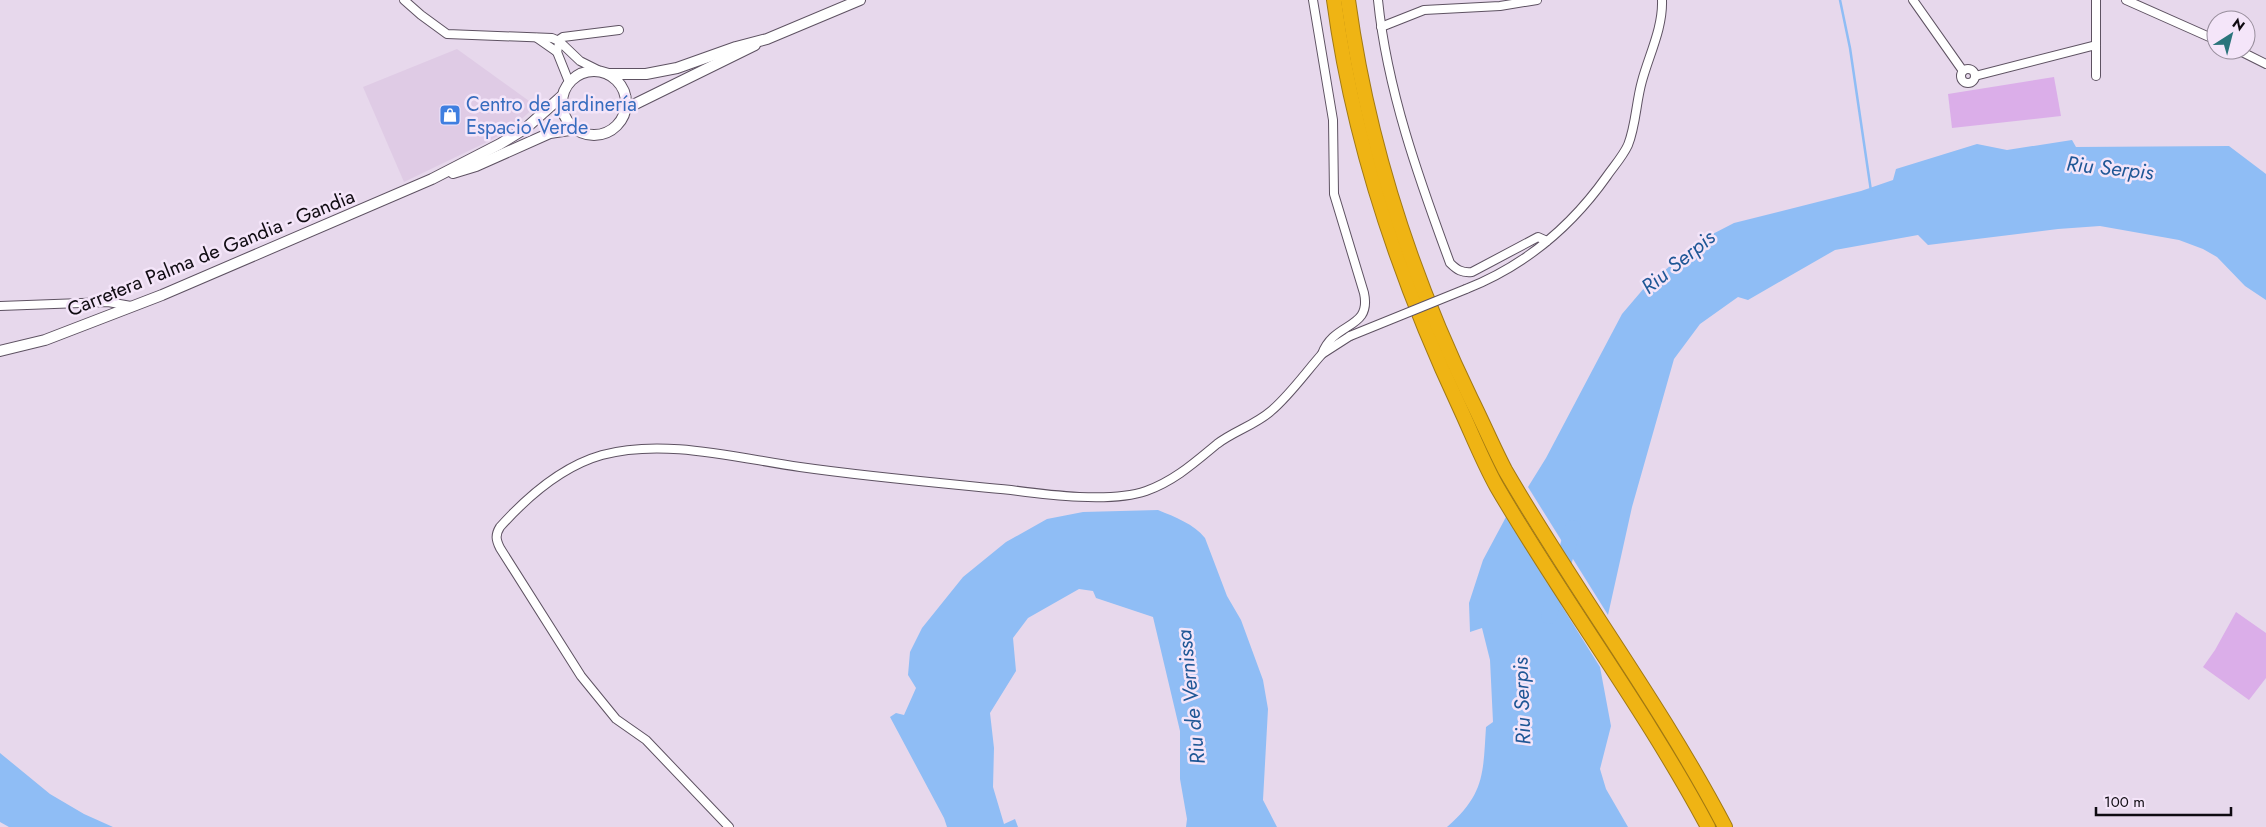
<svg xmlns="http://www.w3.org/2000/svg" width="2266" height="827" font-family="Jost,sans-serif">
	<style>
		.built { fill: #dfcbe5 }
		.green { fill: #dbaee9 }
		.water { fill: #8fbdf5 }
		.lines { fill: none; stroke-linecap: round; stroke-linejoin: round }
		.stream { stroke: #8fbdf5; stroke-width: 2.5 }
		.river { stroke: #8fbdf5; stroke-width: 16 }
		.minor-casing { stroke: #5e5262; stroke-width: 10 }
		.secondary-casing { stroke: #5e5262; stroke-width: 12 }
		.motorway-casing { stroke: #a17913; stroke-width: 16 }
		.minor { stroke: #fff; stroke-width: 8 }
		.secondary { stroke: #fff; stroke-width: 10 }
		.motorway { stroke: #efb414; stroke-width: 14 }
		.minor-bridge-casing { stroke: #5e5262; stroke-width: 10; stroke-linecap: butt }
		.minor-bridge { stroke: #fff; stroke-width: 8 }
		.labels { text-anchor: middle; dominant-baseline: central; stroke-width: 5; stroke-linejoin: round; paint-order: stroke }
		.shop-label { font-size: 20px; fill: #366cbe; stroke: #f4e5f9; text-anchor: start }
		.street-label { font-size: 20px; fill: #0f0b11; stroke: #f4e5f9 }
		.water-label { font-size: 21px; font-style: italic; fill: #1f5796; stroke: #f4e5f9 }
	</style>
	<rect width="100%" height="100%" fill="#e7d8ec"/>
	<path class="built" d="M457,49L536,106L515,125L491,140L404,182L363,87Z"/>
	<g class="green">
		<path d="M2054,77L2061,116L1952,128L1948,94Z"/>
		<path d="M2236,612L2266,633V678L2249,700L2203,667L2215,650Z"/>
	</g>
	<g class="water">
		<path d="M2072,140L2076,147L2229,146L2266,174V300L2245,286L2217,257L2203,249L2179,240L2100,226L2058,229L1928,245L1918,235L1835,250L1748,300L1738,297L1700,324L1674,359L1632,507L1608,615L1528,487L1546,458L1622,314L1645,287L1701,240L1734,223L1861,191L1893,180L1896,169L1977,144L2007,150Z"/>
		<path d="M1158,510C1175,517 1194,524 1205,538L1227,596L1241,620L1263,680L1268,709L1263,800L1277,827H1186L1187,819L1180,779V731L1153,617L1096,598L1093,591L1079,589L1028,618L1013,638L1016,671L990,713L994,748L993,787L1004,824L1015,819L1018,827H947L944,818L890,717L896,713L904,715L916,688L908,675L910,652L922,628L963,577L1006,542L1047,519L1083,512Z"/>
		<path d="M1506,517L1600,667L1611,726L1600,769L1606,789L1628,827H1447C1485,794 1483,773 1486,727L1493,722L1490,660L1482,628L1470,632L1469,603L1483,560Z"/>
		<path d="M0,753L50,794L84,814L113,827H9L0,822Z"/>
	</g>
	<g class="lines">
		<path class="stream" d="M1840,0L1850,48L1871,191"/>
		<path class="river" d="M1549,616L1573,528"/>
		<g class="minor-casing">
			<g id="minor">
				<path d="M404,0L421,15L447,34L552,38L559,41L580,61L598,70"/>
				<path d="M1378,0C1387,90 1419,179 1450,263C1457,270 1462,273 1472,272L1538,237L1547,241"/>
				<path d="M1913,0L1963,71"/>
				<path d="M2096,0V76"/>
				<path d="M2126,0L2216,40"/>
				<path d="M1381,27L1424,10L1500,6L1537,0"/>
				<path d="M537,38L557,52"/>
				<path d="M2238,50L2266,64"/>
				<circle cx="1968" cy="76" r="7"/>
				<path d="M1975,76L2096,45"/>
				<path d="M569,82L557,52L560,39L563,37L619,30"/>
				<path d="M1466,289C1524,266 1571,227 1607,176C1614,166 1623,156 1628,145C1636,125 1636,102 1642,81C1649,55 1663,28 1662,0"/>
				<path d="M0,306L108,302L131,306"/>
				<path d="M1322,354L1350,336"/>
				<path d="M729,827L646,740L616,719L581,676L500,548C496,540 495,535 500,527C527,497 563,466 602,455C664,438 737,458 800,467C870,477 940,483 1011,490C1048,495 1111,503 1146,491C1174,481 1194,463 1217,444C1234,431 1255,425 1271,411C1289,396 1306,372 1322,354C1334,321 1372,330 1364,293L1334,194L1333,120L1313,0"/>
			</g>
		</g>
		<g class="secondary-casing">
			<g id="secondary">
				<circle cx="594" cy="103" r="32"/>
				<path d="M608,74H646L677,68L736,47L767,39L860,0"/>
				<path d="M625,109L755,45"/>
				<path d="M453,173L476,166L550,133L576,129"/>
				<path d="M0,351L45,340L162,295L432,179L500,144L526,128L562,96"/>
			</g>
		</g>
		<g class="motorway-casing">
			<g id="motorway">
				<path d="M1334,0C1353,142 1399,278 1460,408C1472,434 1483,462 1497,487C1564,602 1645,709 1708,827"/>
				<path d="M1348,0C1367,139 1410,273 1471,399C1483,423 1493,447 1505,470C1575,591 1660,703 1725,827"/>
			</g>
		</g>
		<use href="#minor" class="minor"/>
		<use href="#secondary" class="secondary"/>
		<use href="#motorway" class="motorway"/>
		<g class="minor-bridge-casing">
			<path id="minor-bridge" d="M1350,336L1466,289"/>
		</g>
		<use href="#minor-bridge" class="minor-bridge"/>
	</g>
	<defs>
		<g id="shop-square" transform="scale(1.125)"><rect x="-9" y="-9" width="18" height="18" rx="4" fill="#3f7fe0" stroke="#f4e5f9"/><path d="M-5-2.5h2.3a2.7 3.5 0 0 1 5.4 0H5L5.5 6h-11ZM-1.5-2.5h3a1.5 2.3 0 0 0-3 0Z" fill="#fff"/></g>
	</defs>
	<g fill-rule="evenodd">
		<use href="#shop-square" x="450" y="115"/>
	</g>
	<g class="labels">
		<g class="shop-label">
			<text x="466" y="104">Centro de Jardinería<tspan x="466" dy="23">Espacio Verde</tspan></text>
		</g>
		<g class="street-label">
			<text transform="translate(211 253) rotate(-22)">Carretera Palma de Gandia - Gandia</text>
		</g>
		<g class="water-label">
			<text transform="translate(2110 168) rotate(6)">Riu Serpis</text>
			<text transform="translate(1678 262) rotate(-39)">Riu Serpis</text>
			<text transform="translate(1191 697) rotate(-96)">Riu de Vernissa</text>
			<text transform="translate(1522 701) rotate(-92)">Riu Serpis</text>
		</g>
	</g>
	<g transform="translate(2231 35) rotate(36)"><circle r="24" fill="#f4e5f9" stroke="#988e9c"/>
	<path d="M0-4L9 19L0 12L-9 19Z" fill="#2a747b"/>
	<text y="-8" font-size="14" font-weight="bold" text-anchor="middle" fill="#0f0b11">N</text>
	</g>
	<path d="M2096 807v8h135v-8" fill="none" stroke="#0f0b11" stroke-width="2.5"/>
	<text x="2104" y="807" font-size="15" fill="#0f0b11" stroke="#f4e5f9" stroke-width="4" paint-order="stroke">100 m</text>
</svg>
